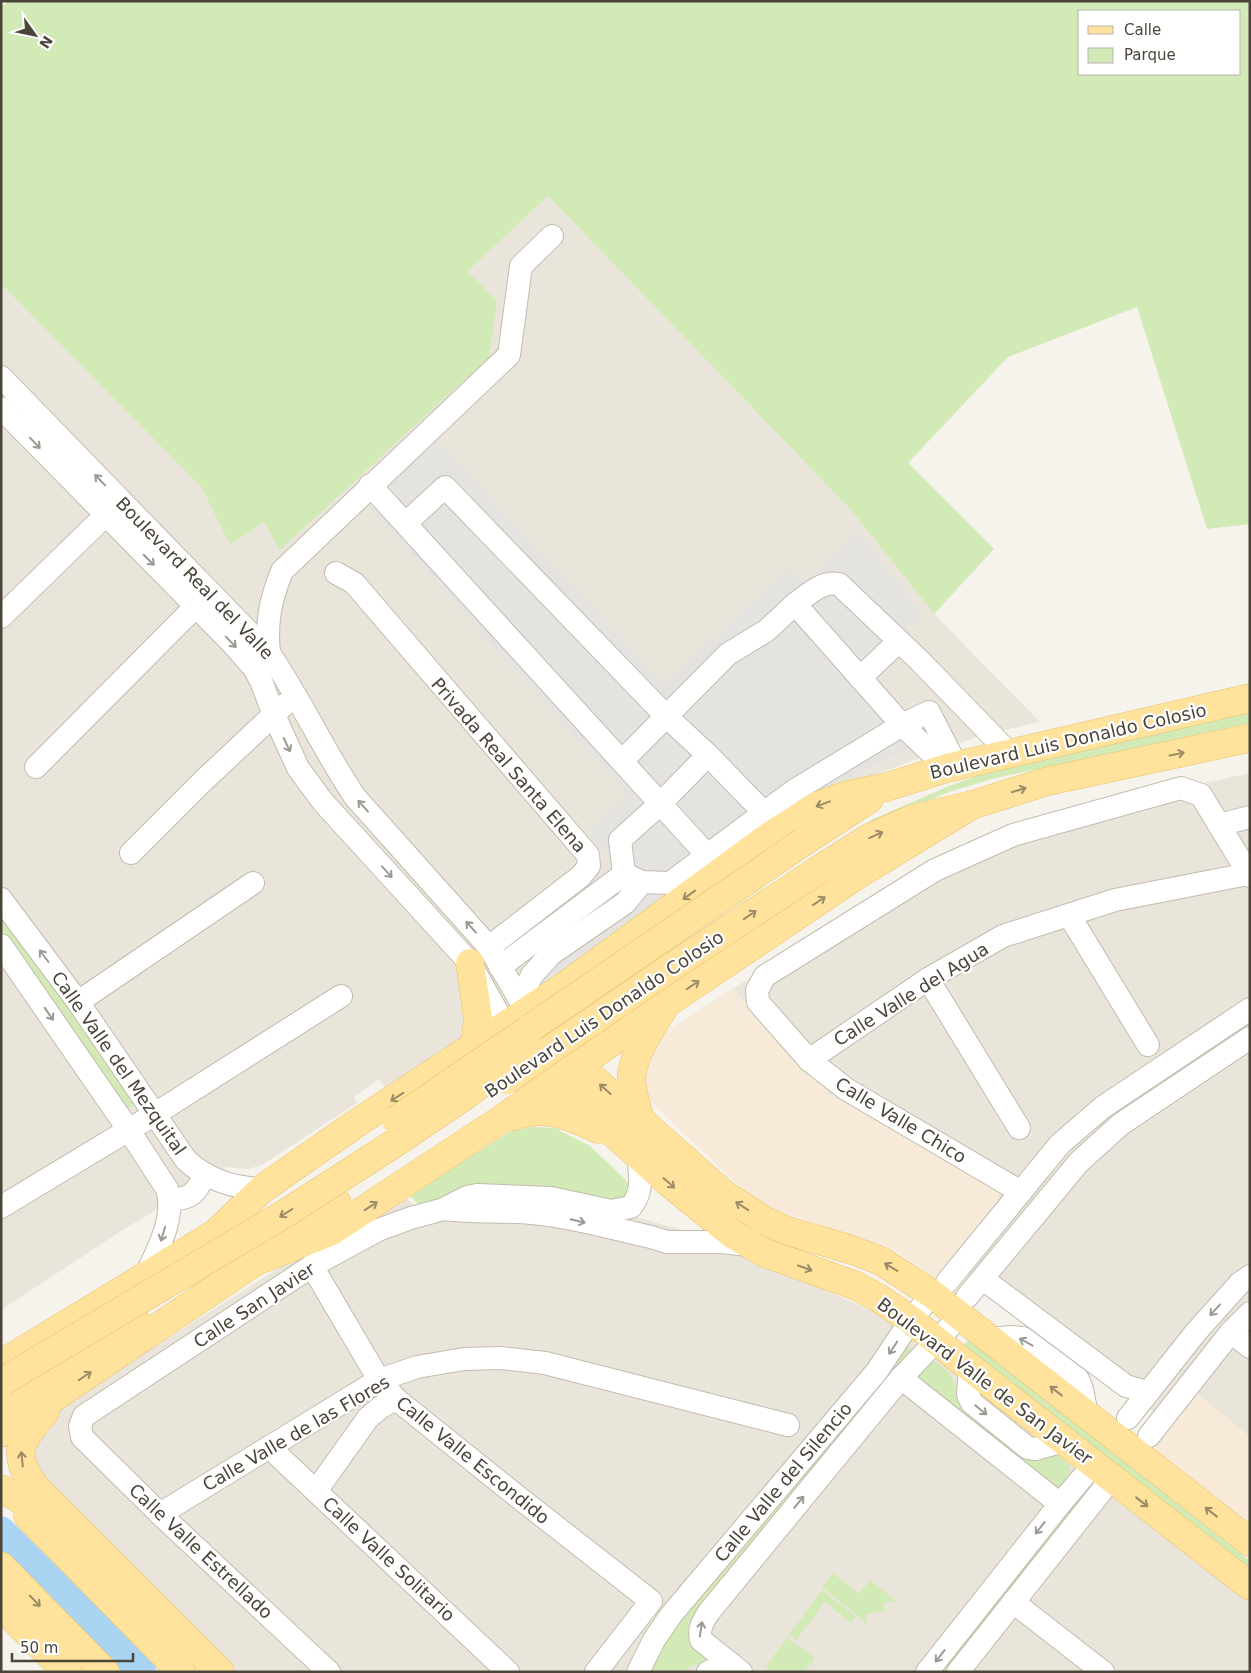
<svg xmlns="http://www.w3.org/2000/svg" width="1251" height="1673" font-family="'DejaVu Sans',sans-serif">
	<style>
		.residential { fill: #eae5da }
		.commercial { fill: #f7ead8 }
		.green { fill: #d2eab5; fill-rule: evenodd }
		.parking { fill: #e5e3e0 }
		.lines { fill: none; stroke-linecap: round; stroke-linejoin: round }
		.river { stroke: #a9d4f2; stroke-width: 29 }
		.minor-casing { stroke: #c2bbae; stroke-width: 24 }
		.major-casing { stroke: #e6c16a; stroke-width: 29 }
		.minor { stroke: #fff; stroke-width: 22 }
		.major { stroke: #ffe39c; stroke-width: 28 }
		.major-bridge-casing { stroke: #e6c16a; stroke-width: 29; stroke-linecap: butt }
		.major-bridge { stroke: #ffe39c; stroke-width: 28 }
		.oneway { stroke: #9c9892 }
		.oneway2 { stroke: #9c8c66 }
		.labels { text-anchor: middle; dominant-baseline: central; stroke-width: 4.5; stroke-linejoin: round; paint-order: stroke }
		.street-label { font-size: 18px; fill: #4b4439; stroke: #fff }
	</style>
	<rect width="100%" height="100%" fill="#f6f3ec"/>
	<g class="residential">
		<path d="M548,196L850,509L934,614L1040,722L982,735L855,782L389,1094L379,1079L354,1097L357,1103L262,1165L248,1169L228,1167L121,1231L1,1310V284L202,488L231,544L264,522L497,301L468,271Z"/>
		<path d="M1250,773V1437L1193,1391L1168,1422L951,1263L895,1129L830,1095L733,989L918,870L1024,823Z"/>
		<path d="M402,1195L417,1207L610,1210L690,1232L887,1317L1250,1596V1672H230L28,1462L36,1437L58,1408L326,1238Z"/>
	</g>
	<g class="commercial">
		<path d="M733,989L830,1095L990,1181L999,1193L997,1209L937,1280L895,1250L764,1206L748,1195L645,1096L639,1075L663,1033Z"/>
		<path d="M1193,1390L1250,1437V1529L1149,1451L1168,1422Z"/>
	</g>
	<g class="green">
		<path d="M9,1H1250V524L1207,529L1137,307L1008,357L908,463L994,549L934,614L850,509L548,196L468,271L497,301L489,357L280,550L264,522L230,545L202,488L1,284V7ZM1240,11V74H1080V11Z"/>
		<path d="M1250,711V723L992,779L949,792L873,824L871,820L949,786L991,771Z"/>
		<path d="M1,914L135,1104L128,1108L1,927Z"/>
		<path d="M533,1127L555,1128L590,1146L625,1179L631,1188L619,1206L478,1190L418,1204L409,1195L512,1131Z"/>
		<path d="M969,1339L1250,1561V1573L963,1346Z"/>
		<path d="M907,1346L913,1350L696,1611L690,1627L711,1659L678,1672H649L678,1618Z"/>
		<path d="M933,1360L944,1368L951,1376L966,1407L1059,1454C1078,1471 1069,1475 1055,1491L918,1381L917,1374L925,1364Z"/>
		<path d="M1085,1486L1089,1489L945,1672H940Z"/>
		<path d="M833,1573L859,1594L870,1580L896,1601L884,1603L885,1611L866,1614L867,1624L822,1587Z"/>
		<path d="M822,1590L856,1617L851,1623L825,1602L796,1640L789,1635Z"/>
		<path d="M787,1638L815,1658L804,1672H773L766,1666Z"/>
	</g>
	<path class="parking" d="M435,439L664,684L790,567L805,582L858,532L923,615L866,660L924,741L806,797L543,987L511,944L614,864L588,831L628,796L365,504Z"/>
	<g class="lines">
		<path class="river" d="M1,1531L142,1672"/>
		<g class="minor-casing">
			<g id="minor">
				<path d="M1,377L269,653C301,700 324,751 355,797L489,947L520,1000L529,1010"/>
				<path d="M1,408L232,643L254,668L261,681L274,715L298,768L323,802L470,963L505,1026"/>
				<path d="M370,485L708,856"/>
				<path d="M406,523L445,487L667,717L708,755L775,824"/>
				<path d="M336,573L354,583L588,855L589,866L581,876L489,947"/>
				<path d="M795,604C809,594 821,581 839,584L920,661L1009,753"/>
				<path d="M1,617L116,505"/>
				<path d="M269,653C266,622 270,601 282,571L509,355L521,266L552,236"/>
				<path d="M860,678L899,641"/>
				<path d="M36,767L206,596"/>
				<path d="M947,768L902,725L929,712L956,765"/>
				<path d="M1219,825L1250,817"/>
				<path d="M131,853L202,782L284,705"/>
				<path d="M624,874L620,840L660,804L708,755"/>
				<path d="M1,899L78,1002L186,1160C206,1179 234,1188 262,1189"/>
				<path d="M1069,915L1148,1045"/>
				<path d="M1,945L128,1129L167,1189C176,1218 157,1251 145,1277"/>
				<path d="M500,967L624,874L642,882L670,883L792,792L902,725L795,604L766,631L728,654L622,761"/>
				<path d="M928,979L1019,1128"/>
				<path d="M520,1000L532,975L551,954L625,903L642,882"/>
				<path d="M78,1002L253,883"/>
				<path d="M809,1060L928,979L1003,936L1115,900L1248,874"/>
				<path d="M1021,1192L846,1089L809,1060L758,1002L757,990L765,976L935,870L1013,835L1181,788L1201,795L1250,876"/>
				<path d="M170,1199C191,1200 197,1192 205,1174"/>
				<path d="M1,1207L155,1114L341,996"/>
				<path d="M444,1209C477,1213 509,1210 541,1214C578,1218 615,1229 651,1237L667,1242H721L749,1245"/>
				<path d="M312,1266L379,1380L396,1399L513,1493L651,1601L596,1672"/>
				<path d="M983,1279L1126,1386L1148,1392"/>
				<path d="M947,1282L1060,1144L1103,1107L1250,1009"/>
				<path d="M967,1297L1079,1162L1121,1124L1250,1038"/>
				<path d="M1231,1332L1250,1347"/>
				<path d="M990,1339L1011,1337L1023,1338L1078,1379L1082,1389L1087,1415"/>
				<path d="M970,1367L968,1395L972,1403L1028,1448L1036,1449L1064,1441"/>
				<path d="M901,1378L1060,1504"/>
				<path d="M1128,1418L1196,1332L1240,1283L1250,1276"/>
				<path d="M1149,1436L1231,1332L1250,1313"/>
				<path d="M269,1447L508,1672"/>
				<path d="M316,1491L368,1418L381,1407L396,1399"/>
				<path d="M160,1514L379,1380L417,1367L464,1359L501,1358L545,1363L788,1425"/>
				<path d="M1013,1602L1103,1672"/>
				<path d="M329,1672L160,1514L82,1437L80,1426L84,1416L312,1266L378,1230L411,1218L444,1209L467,1197L477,1195L551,1198L611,1211L631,1207C644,1190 640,1176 638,1155"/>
				<path d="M638,1672L654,1640L671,1615L877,1371L911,1320L932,1294"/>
				<path d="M708,1672L730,1663"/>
				<path d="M741,1672L701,1640C698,1629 703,1621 709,1612L901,1378L960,1316"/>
				<path d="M927,1672L1060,1504L1094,1464"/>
				<path d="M958,1672L1112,1478"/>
			</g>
		</g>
		<g class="major-casing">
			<g id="major">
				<path d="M803,842L869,799"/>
				<path d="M820,869L869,838L912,819L972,805L1048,781L1250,738"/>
				<path d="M470,963L478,1018L475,1046"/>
				<path d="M543,1026L578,1065L725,1195L765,1221L788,1231L852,1250L881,1261L932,1294L1250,1542"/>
				<path d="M518,1042L553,1083L567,1092L668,1182L732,1234L765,1253L854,1285L877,1297L911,1320L959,1359L1250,1586"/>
				<path d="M510,1117C546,1105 565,1114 598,1129"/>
				<path d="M641,1122C637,1108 629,1086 632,1072C636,1050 651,1028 663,1009"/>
				<path d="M216,1233L262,1189L354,1125L565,986L771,835L817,806L848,795L887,787L947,768L1250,698"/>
				<path d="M256,1261L330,1232L499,1121L667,1003L860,873L972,805"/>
				<path d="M1,1364L233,1223"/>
				<path d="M1,1401L136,1322"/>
				<path d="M45,1412C20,1442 10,1453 36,1488L220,1672"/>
				<path d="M1,1433L256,1261L337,1203"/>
				<path d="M1,1489L20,1499L50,1524"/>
				<path d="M28,1516L181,1672"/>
				<path d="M1,1566L105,1672"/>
				<path d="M1,1594L36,1628"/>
				<path d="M15,1620L67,1672"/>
			</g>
		</g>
		<use href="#minor" class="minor"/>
		<use href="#major" class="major"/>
		<g class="major-bridge-casing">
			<g id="major-bridge">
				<path d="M506,1080L664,972L820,869"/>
				<path d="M396,1120L803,842"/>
				<path d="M3,1381L286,1213L395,1143L463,1097L517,1057L530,1028"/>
			</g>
		</g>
		<use href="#major-bridge" class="major-bridge"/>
	</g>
	<defs><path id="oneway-shaft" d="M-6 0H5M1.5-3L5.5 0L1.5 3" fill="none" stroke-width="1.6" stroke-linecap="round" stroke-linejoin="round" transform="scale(1.25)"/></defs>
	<g class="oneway">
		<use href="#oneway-shaft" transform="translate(35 443) rotate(46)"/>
		<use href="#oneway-shaft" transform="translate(100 480) rotate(-134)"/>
		<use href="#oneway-shaft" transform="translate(149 560) rotate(45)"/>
		<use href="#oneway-shaft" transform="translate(231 642) rotate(46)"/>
		<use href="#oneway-shaft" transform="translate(287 745) rotate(65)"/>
		<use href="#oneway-shaft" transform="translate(363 806) rotate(-132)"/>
		<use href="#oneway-shaft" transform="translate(387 872) rotate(48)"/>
		<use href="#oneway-shaft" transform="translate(471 927) rotate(-132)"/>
		<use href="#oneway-shaft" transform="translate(44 956) rotate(-127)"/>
		<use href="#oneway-shaft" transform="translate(49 1014) rotate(55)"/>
		<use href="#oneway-shaft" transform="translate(578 1221) rotate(13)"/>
		<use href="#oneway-shaft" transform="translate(163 1234) rotate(107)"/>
		<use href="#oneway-shaft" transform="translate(1215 1310) rotate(132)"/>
		<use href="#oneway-shaft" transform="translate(1026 1342) rotate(-151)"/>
		<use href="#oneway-shaft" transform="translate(893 1348) rotate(123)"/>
		<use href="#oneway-shaft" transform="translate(981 1410) rotate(39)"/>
		<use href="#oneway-shaft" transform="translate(799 1502) rotate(-51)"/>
		<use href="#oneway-shaft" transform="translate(1040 1528) rotate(128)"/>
		<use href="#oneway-shaft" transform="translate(701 1629) rotate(-81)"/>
		<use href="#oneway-shaft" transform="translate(940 1656) rotate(128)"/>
	</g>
	<g class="oneway2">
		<use href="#oneway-shaft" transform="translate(1177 754) rotate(-12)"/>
		<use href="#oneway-shaft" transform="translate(1019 790) rotate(-17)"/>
		<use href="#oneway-shaft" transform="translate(823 804) rotate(160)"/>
		<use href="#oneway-shaft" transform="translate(876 835) rotate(-24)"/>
		<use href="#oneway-shaft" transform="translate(689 895) rotate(144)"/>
		<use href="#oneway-shaft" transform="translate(819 901) rotate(-34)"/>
		<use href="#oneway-shaft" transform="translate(750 915) rotate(-34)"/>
		<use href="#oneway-shaft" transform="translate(693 985) rotate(-34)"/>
		<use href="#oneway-shaft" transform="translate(605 1089) rotate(-138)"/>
		<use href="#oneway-shaft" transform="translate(397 1097) rotate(147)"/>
		<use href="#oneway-shaft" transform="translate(669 1183) rotate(41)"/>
		<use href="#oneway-shaft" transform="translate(371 1206) rotate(-33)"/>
		<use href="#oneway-shaft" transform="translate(742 1206) rotate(-147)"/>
		<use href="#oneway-shaft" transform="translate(286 1213) rotate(148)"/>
		<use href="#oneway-shaft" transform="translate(891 1267) rotate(-149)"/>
		<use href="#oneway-shaft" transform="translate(805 1268) rotate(19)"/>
		<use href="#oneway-shaft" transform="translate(85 1376) rotate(-34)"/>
		<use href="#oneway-shaft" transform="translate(1056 1391) rotate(-142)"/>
		<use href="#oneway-shaft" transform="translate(22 1459) rotate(-96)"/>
		<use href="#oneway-shaft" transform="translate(1142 1502) rotate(38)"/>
		<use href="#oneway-shaft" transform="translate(1211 1512) rotate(-142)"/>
		<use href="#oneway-shaft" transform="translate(35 1601) rotate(46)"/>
	</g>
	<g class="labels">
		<g class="street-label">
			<text transform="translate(195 578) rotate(46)">Boulevard Real del Valle</text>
			<text transform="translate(1068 741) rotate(-13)">Boulevard Luis Donaldo Colosio</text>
			<text transform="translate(509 765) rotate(49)">Privada Real Santa Elena</text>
			<text transform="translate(911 994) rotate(-32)">Calle Valle del Agua</text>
			<text transform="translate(604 1014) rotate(-34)">Boulevard Luis Donaldo Colosio</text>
			<text transform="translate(119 1063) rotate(55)">Calle Valle del Mezquital</text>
			<text transform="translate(901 1120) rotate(31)">Calle Valle Chico</text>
			<text transform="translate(254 1305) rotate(-33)">Calle San Javier</text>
			<text transform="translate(985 1381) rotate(37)">Boulevard Valle de San Javier</text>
			<text transform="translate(296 1433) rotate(-30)">Calle Valle de las Flores</text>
			<text transform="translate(473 1460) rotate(39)">Calle Valle Escondido</text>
			<text transform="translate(783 1482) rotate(-50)">Calle Valle del Silencio</text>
			<text transform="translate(201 1551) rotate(43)">Calle Valle Estrellado</text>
			<text transform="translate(389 1559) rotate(43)">Calle Valle Solitario</text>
		</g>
	</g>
	<rect width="1251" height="1673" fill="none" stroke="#4b4439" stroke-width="5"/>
	<rect x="1078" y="10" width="162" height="65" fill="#ffffff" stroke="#b7b4b0"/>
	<rect x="1088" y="26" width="25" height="8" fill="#ffe39c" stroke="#b7b4b0"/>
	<text x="1124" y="35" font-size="15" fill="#4b4439">Calle</text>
	<rect x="1088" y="48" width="25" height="15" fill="#d2eab5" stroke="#b7b4b0"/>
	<text x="1124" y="60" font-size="15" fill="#4b4439">Parque</text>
	<g transform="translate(35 35) rotate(123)" stroke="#ffffff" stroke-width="4" paint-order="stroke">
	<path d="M0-4L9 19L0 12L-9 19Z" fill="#4b4439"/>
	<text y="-8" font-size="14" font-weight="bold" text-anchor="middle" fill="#4b4439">N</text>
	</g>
	<path d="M12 1653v8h121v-8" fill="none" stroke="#4b4439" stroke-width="2.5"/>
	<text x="20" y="1653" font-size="15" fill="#4b4439" stroke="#ffffff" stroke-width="4" paint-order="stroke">50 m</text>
</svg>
